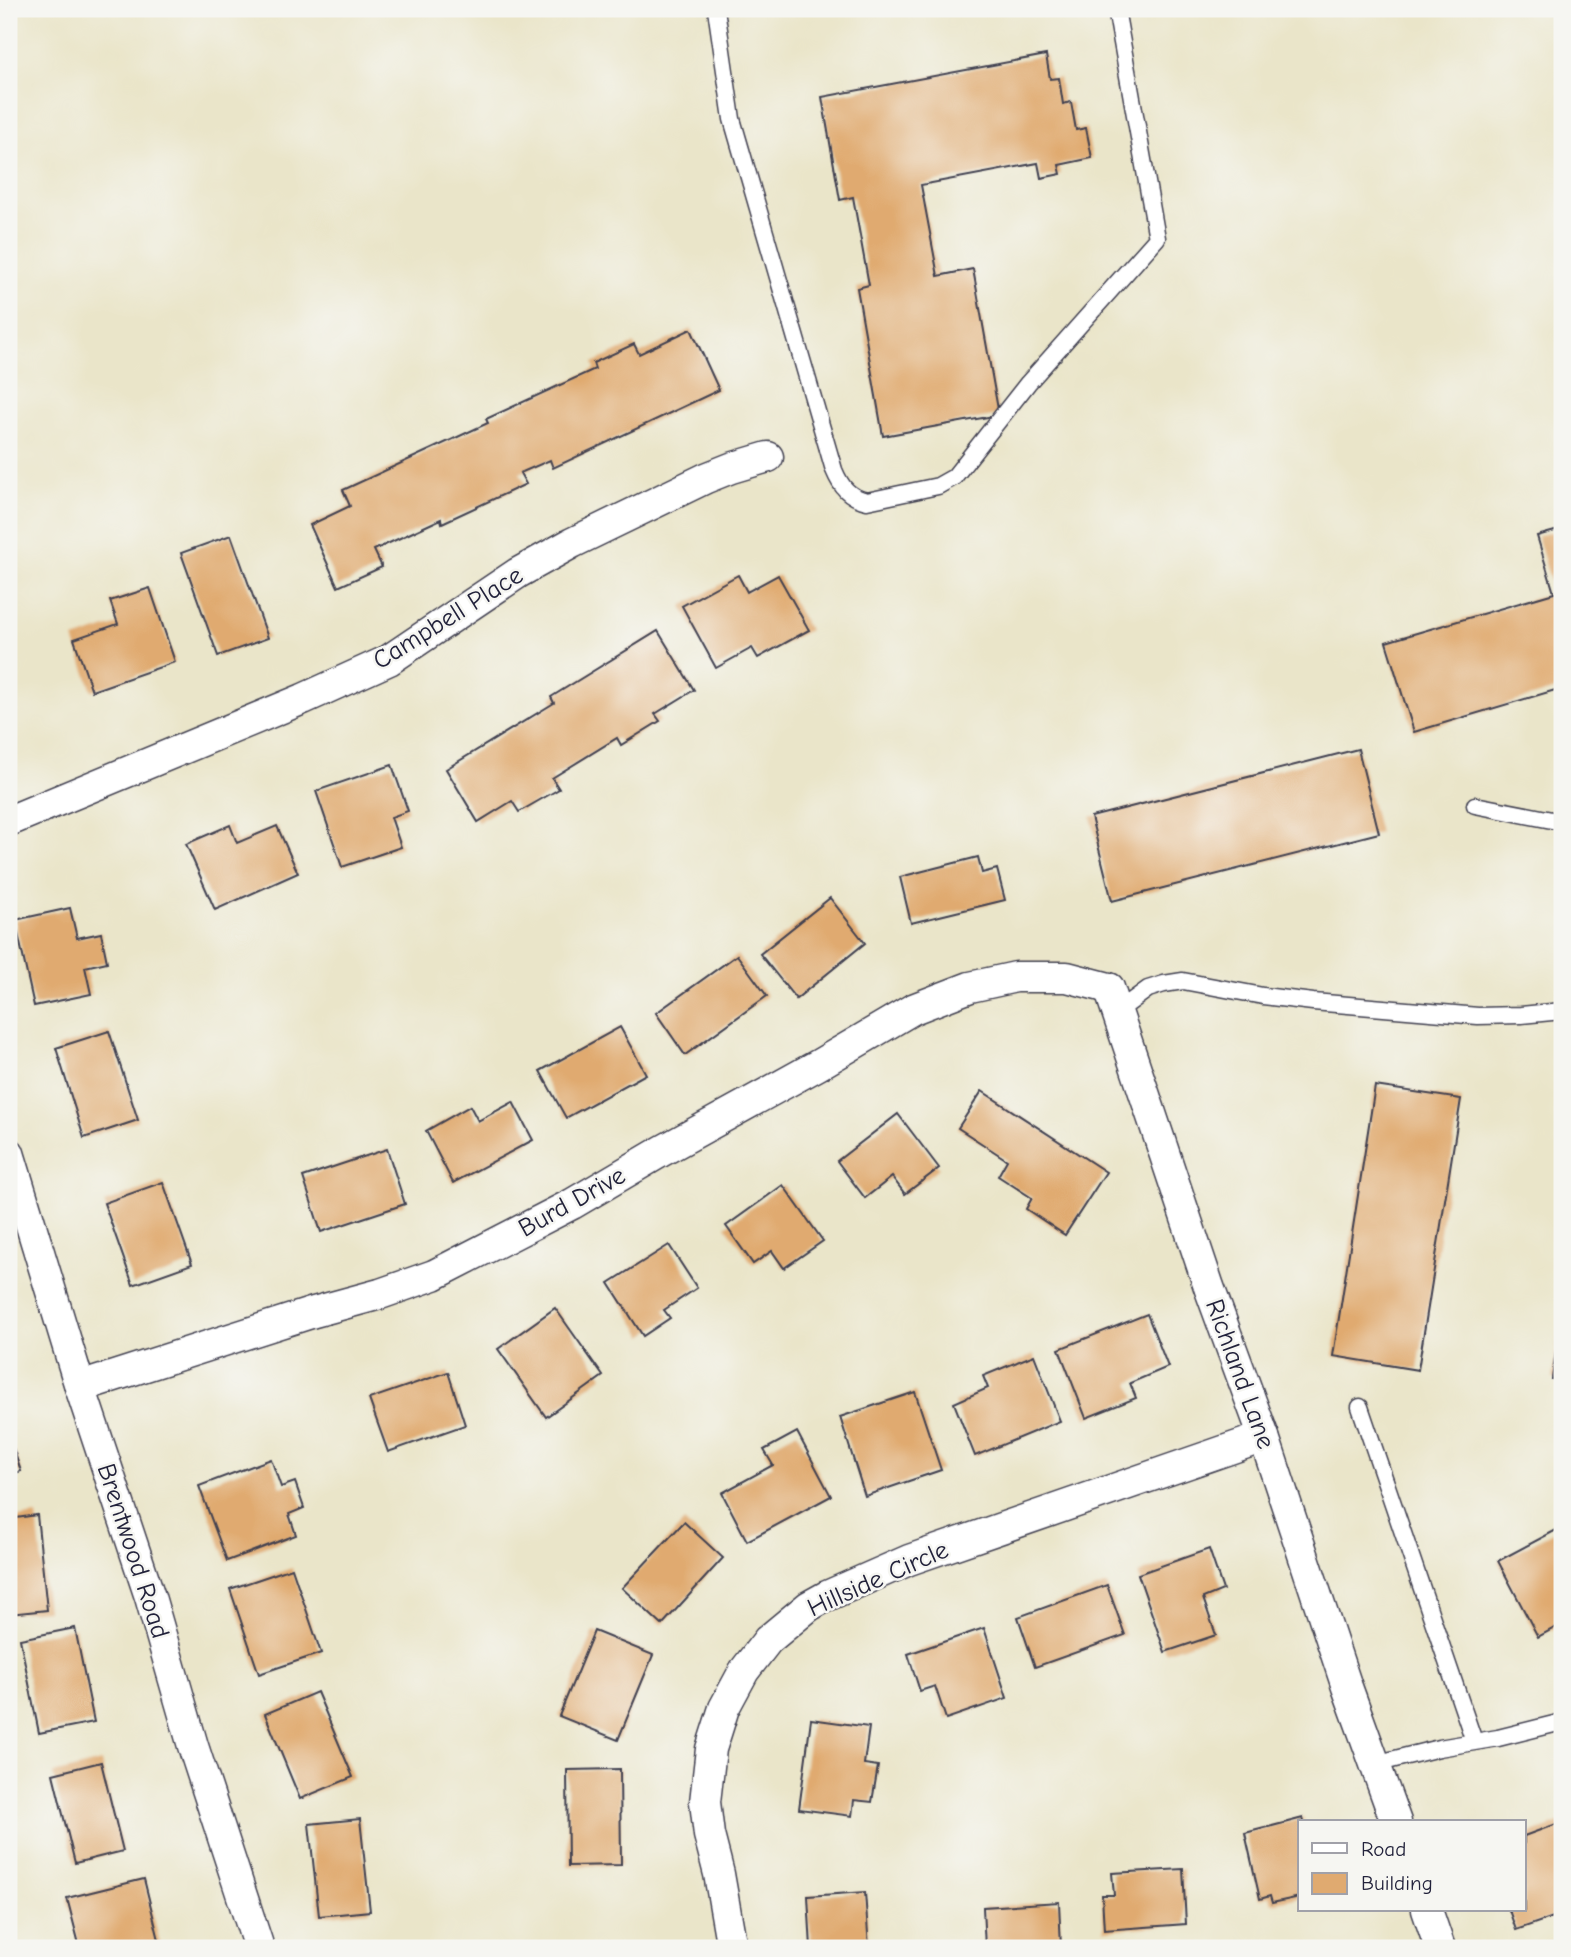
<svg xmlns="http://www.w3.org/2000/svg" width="1571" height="1957" font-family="'Comic Neue',sans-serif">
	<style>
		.building { fill: #e0aa70 }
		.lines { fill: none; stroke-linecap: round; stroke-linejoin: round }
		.lane-casing { stroke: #403f50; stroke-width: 19 }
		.street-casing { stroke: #403f50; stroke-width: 33 }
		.lane { stroke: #fff; stroke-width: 16 }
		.street { stroke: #fff; stroke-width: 30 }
		.labels { text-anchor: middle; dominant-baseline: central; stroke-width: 5; stroke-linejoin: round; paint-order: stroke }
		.street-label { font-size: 26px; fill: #22223b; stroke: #f6f6f2 }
	</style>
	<rect width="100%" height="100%" fill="#f6f6f2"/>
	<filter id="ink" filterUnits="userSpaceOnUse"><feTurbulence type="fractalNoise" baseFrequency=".0143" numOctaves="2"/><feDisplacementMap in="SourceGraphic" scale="14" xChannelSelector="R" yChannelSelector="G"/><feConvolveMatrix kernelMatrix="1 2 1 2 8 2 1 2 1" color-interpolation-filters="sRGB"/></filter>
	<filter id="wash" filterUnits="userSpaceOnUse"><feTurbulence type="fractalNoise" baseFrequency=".00686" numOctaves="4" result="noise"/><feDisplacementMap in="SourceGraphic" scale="28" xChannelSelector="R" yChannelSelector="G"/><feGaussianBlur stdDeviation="1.57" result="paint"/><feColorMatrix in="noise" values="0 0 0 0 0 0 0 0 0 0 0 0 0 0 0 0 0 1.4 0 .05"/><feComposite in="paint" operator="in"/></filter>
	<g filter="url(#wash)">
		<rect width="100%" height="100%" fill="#eae5c9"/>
		<g id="blocks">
			<g class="building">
				<path d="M1046,55L1050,79L1059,78L1063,104L1071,102L1076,130L1086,128L1092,158L1059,165L1061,174L1041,178L1038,163L921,185L938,276L973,269L999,415L883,436L857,288L869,285L853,197L840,200L822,97Z"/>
				<path d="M691,329L719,390L553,468L550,460L520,473L526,484L442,523L441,519L374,550L382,567L338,587L310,525L350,506L343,490L488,423L486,419L595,369L593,363L634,344L639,354Z"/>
				<path d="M1562,529V688L1414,732L1386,642L1554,593L1537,536Z"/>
				<path d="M231,535L268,638L218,656L181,553Z"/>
				<path d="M738,575L747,592L778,575L809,630L758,658L752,648L716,668L682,606Z"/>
				<path d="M150,588L175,662L92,691L74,639L118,624L110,601Z"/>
				<path d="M658,631L694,690L655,714L660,721L621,745L617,738L552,778L559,789L519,812L512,801L478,822L446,769L554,703L551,697Z"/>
				<path d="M1358,749L1379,833L1112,901L1091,817Z"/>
				<path d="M392,765L408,811L391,817L401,847L342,867L316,791Z"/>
				<path d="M230,825L237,843L277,826L298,873L215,910L186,844Z"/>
				<path d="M978,857L982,873L997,869L1005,900L911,923L900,877Z"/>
				<path d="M830,898L865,943L796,999L760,954Z"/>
				<path d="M70,908L77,938L101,933L107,962L85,967L91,994L34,1006L15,920Z"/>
				<path d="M737,955L767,996L685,1055L656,1013Z"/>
				<path d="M620,1027L646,1074L566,1118L540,1071Z"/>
				<path d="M109,1031L138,1120L84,1138L56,1048Z"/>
				<path d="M1375,1086L1461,1099L1418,1370L1333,1356Z"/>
				<path d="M982,1091L1106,1172L1065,1235L1026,1209L1032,1198L998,1176L1007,1160L958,1128Z"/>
				<path d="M513,1102L533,1140L453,1183L426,1131L470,1106L478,1121Z"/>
				<path d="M898,1114L939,1168L905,1194L892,1177L865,1198L837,1161Z"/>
				<path d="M387,1149L405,1204L321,1232L303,1177Z"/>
				<path d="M163,1182L192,1264L133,1285L104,1203Z"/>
				<path d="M783,1185L823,1241L784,1268L772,1251L753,1264L726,1226Z"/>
				<path d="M669,1245L697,1288L664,1310L670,1318L643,1336L609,1283Z"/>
				<path d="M555,1308L603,1376L546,1417L498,1349Z"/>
				<path d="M1147,1314L1168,1367L1130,1383L1136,1398L1086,1418L1059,1349Z"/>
				<path d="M1561,1315L1562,1316V1380L1552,1379Z"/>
				<path d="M1034,1355L1060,1421L975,1456L954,1403L988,1388L983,1376Z"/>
				<path d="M448,1372L465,1425L388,1452L369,1399Z"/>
				<path d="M915,1392L941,1470L865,1496L840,1417Z"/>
				<path d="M797,1432L831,1496L747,1541L722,1493L773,1465L764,1450Z"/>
				<path d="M9,1436L21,1471L9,1475Z"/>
				<path d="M271,1459L281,1487L295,1482L304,1508L289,1514L296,1535L227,1561L199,1486Z"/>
				<path d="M37,1515L47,1610L9,1614V1519Z"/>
				<path d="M684,1522L723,1558L662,1625L622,1588Z"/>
				<path d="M1562,1527V1624L1538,1637L1498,1561Z"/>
				<path d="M1209,1549L1223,1590L1203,1598L1216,1635L1165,1652L1138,1574Z"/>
				<path d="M292,1568L321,1653L259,1674L230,1589Z"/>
				<path d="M1107,1585L1125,1635L1035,1667L1018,1617Z"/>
				<path d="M75,1628L94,1722L39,1733L20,1639Z"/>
				<path d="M984,1628L1007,1698L946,1719L935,1686L920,1691L908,1654Z"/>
				<path d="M594,1631L653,1655L618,1740L559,1716Z"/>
				<path d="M317,1692L353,1777L300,1799L265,1714Z"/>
				<path d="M811,1719L869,1727L864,1764L878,1766L872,1802L854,1800L852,1816L799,1809Z"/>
				<path d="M101,1762L123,1851L75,1863L53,1774Z"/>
				<path d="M620,1769L621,1865L568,1866L567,1770Z"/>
				<path d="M1303,1818L1304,1822H1300V1897L1272,1903L1270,1896L1260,1899L1245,1833Z"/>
				<path d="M360,1819L370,1911L319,1916L309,1824Z"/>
				<path d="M1562,1822V1914L1516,1930L1509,1910H1524V1836Z"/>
				<path d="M1183,1869L1186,1924L1104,1930L1102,1895H1114L1112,1873Z"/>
				<path d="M144,1879L161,1948H125L124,1944L107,1948H80L67,1898Z"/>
				<path d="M865,1892L869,1948H811L808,1896Z"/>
				<path d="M1059,1902L1061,1948H985L983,1907Z"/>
			</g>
		</g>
	</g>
	<g filter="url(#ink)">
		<use href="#blocks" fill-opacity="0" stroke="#403f50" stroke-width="2"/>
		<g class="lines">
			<g class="lane-casing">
				<g id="lane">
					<path d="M716,9L732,119L834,470C841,487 849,497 867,501L938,486L954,477L1028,383L1157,238L1116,9"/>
					<path d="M1475,805L1562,822"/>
					<path d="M1118,1011L1148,989L1164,984L1183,981L1263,996L1313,1002L1478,1016L1521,1015L1562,1011"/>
					<path d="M1360,1407L1474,1741"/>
					<path d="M1375,1764L1439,1748L1498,1738L1562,1722"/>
				</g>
			</g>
			<g class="street-casing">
				<g id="street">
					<path d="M9,821L303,699L389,660L518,573L572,543L706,478L731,468L768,457"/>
					<path d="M9,1153L80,1387L150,1597L193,1746L259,1948"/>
					<path d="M80,1387L314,1312L380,1294L434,1275L572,1204L662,1151L818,1065L913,1009L970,987L1016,977H1067L1109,988L1209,1287L1264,1437L1347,1687L1396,1822"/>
					<path d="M1427,1910L1440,1948"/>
					<path d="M732,1948L719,1874L709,1835L705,1802L711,1749L724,1708L744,1671L768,1640L809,1606L827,1596L909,1560L1264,1437"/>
				</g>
			</g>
			<use href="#lane" class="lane"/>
			<use href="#street" class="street"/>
		</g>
	</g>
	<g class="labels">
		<g class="street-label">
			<text transform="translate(448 618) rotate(-32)">Campbell Place</text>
			<text transform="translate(572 1202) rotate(-29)">Burd Drive</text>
			<text transform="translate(1240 1374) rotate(70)">Richland Lane</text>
			<text transform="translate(133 1551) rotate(72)">Brentwood Road</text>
			<text transform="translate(878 1579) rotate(-24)">Hillside Circle</text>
		</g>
	</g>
	<rect width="1571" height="1957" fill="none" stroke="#f6f6f2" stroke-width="35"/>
	<rect x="1298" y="1820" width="228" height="91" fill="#f6f6f2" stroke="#a1a1a9" stroke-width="2"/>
	<rect x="1312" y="1843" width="35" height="10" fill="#ffffff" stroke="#a1a1a9" stroke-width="2"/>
	<text x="1361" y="1856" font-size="21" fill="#22223b">Road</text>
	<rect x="1312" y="1873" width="35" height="21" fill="#e0aa70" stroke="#a1a1a9" stroke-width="2"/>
	<text x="1361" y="1890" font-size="21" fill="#22223b">Building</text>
</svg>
